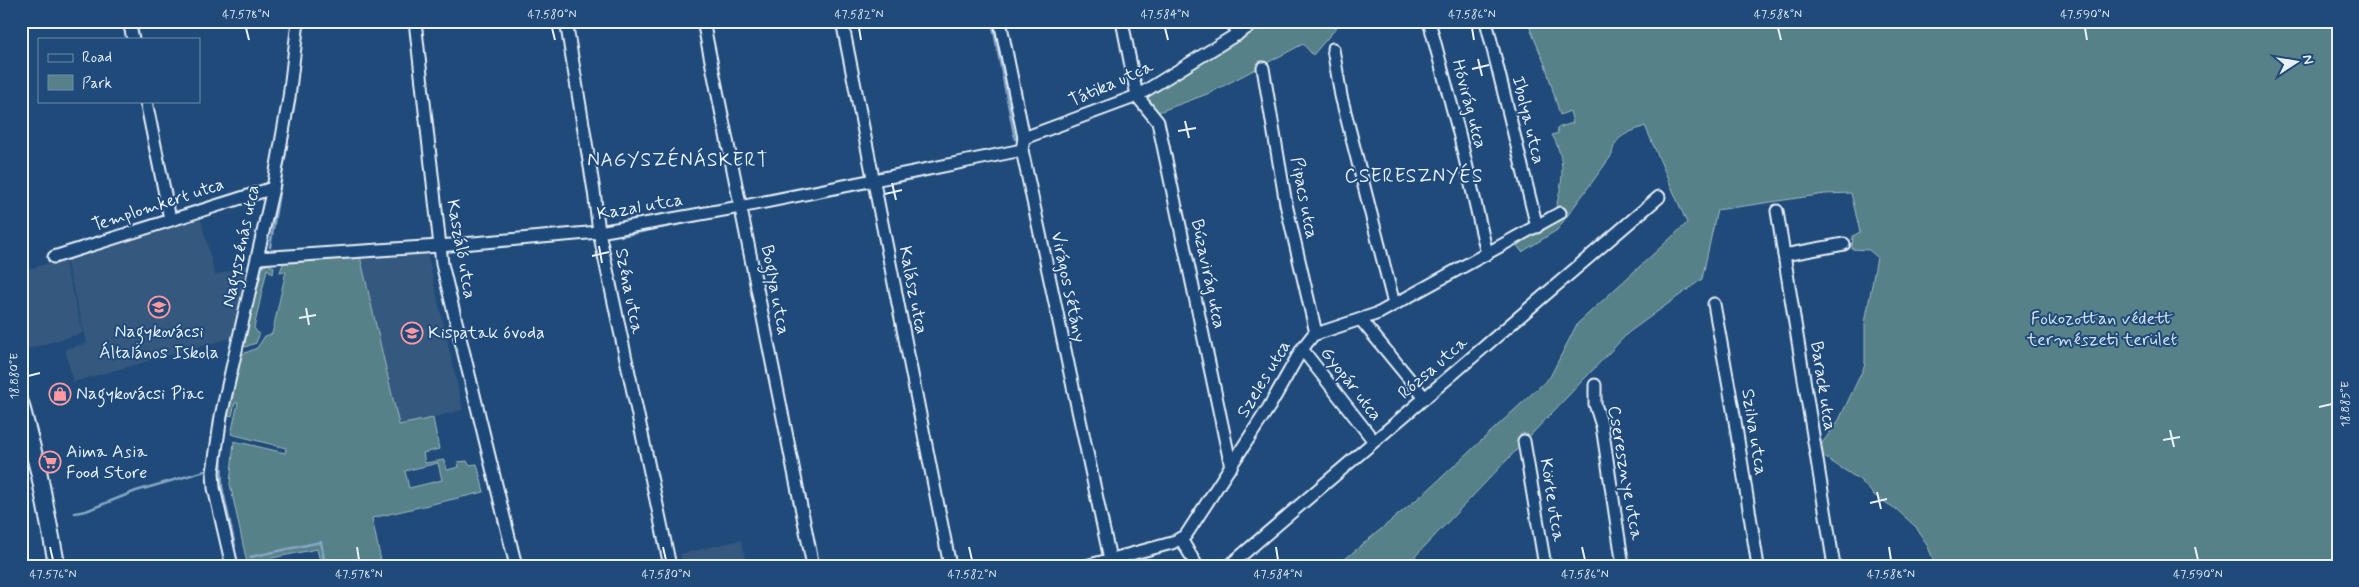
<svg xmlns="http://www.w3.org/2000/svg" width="2359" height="587" font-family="Mynerve,sans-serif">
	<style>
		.built { fill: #35587e }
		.green { fill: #578188; stroke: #a0b9c0; fill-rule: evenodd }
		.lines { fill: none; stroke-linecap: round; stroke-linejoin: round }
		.stream { stroke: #86a7c4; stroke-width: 2.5 }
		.street-casing { stroke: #e8f1f8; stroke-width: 15 }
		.secondary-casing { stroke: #e8f1f8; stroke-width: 19 }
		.street { stroke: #1f4a7a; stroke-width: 11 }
		.secondary { stroke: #1f4a7a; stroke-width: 15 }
		.ticks { fill: none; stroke: #e8f1f8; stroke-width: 2 }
		.labels { text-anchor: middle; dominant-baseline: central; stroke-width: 4; stroke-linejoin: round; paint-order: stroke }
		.street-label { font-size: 18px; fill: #e8f1f8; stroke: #1f4a7a }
		.park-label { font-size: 18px; fill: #d2e0e7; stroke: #1f4a7a }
		.poi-label { font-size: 18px; fill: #e8f1f8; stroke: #1f4a7a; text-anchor: start }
		.neighbourhood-label { font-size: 19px; letter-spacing: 1px; fill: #e8f1f8; stroke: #1f4a7a }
		.neatline { fill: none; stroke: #e8f1f8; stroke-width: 2 }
		.ticks-label { font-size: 12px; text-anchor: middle; fill: #e8f1f8 }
	</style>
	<rect width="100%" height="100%" fill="#1f4a7a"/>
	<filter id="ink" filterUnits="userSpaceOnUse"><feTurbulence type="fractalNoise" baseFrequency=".02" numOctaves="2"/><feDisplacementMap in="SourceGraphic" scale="10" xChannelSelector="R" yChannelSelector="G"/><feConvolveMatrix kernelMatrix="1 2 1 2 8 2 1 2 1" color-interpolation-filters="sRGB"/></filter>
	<g filter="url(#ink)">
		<g class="built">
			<path d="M200,216L215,275L250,265L231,338L73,382L65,349L87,343L66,260Z"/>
			<path d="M427,252L463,410L399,426L360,256Z"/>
			<path d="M64,259L83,333L21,351V271Z"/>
			<path d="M741,540L747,566H683L680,554Z"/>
		</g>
		<g class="green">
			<path d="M1263,21H1342L1313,55L1303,44L1210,93L1156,113L1145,95Z"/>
			<path d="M1527,21H2338V566H1932L1935,564L1928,547L1916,527L1896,509L1875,496L1860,480L1821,455L1820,446L1839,420L1865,365V323L1877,257L1869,250L1852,249L1853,236L1860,232L1851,193L1825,194L1717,210L1702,279L1628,333L1406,566H1333L1345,559L1428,490L1550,377L1577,324L1687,223L1645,126C1629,133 1614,135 1612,155L1557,230L1522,252L1516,244L1552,221C1561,190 1569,164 1552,135L1558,133L1557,128L1573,123L1570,111L1560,115L1546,67Z"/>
			<path d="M360,256L399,425L433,418L439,449L423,453L425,463L444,460L447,470L459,467L458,462L467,461L469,465L477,464L484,492L372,518L382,566H321L317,549L247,563L230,484L234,441L285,453L286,448L231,434L238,403H235L232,416L225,414L238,356L257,348L265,336L272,334L286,271L280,272L284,261ZM438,463L442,480L409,488L405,471Z"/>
			<path d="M268,264L274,267L273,274L267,269L254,328L259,335L256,343L245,347L242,343L260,268Z"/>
		</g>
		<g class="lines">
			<g class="stream">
				<path d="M992,21L1015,139"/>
				<path d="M894,183L968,167"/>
				<path d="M799,201L868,188"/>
				<path d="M621,236L700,220"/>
				<path d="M270,247L294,102"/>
				<path d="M487,247L596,238"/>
				<path d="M291,262L418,253"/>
				<path d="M243,345L262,267L265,264"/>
				<path d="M221,452L222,487L235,546"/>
				<path d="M75,513L86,511L136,491L205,471"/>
				<path d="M250,557L321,542L325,566"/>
			</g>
			<g class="street-casing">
				<g id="street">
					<path d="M129,21L133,39"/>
					<path d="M415,21L442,264L516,566"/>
					<path d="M566,21L594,191L599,232L670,566"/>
					<path d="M703,21L813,566"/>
					<path d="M842,21L950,566"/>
					<path d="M1000,21L1024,138L1022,150L1110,559"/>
					<path d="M1122,21L1137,96L1158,122L1231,467"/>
					<path d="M1234,21L1237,35"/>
					<path d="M1429,21L1459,133L1487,254"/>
					<path d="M1486,21L1537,227"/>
					<path d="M1333,49L1341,96L1394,304"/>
					<path d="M1263,68L1286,204L1316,333"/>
					<path d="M146,101L170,219"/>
					<path d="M1024,138L1137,96L1258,21"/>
					<path d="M1777,211L1834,566"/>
					<path d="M1784,255L1844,244"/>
					<path d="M54,257L273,188"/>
					<path d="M258,258L439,246L599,232L740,207L1022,150"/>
					<path d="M1714,304L1734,415L1758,566"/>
					<path d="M1361,320L1425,398"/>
					<path d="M1302,349L1373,440"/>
					<path d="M1595,385V404L1602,426L1623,566"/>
					<path d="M1524,441L1545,566"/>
					<path d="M1181,539L1197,566"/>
					<path d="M232,566L214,488L213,472L221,416L273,188L289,98L298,21"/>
					<path d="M1086,566L1172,543L1186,535L1269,407L1302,349L1313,335L1379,313L1560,213"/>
					<path d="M1229,566L1659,197"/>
				</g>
			</g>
			<g class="secondary-casing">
				<path id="secondary" d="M21,404L39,473L57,566"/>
			</g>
			<use href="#street" class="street"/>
			<use href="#secondary" class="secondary"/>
		</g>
	</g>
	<path class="ticks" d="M246,28L249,40M552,28L555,40M859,28L861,40M1165,28L1168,40M1472,28L1474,40M1778,28L1781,40M2085,28L2087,40M1478,59L1482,76M1472,69L1489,65M1185,121L1189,138M1178,131L1196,128M892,183L896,200M885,194L902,190M599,246L602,263M592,256L609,252M306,308L309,325M299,318L316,315M28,376L40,373M2319,407L2332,404M2170,430L2174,447M2163,440L2180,437M1877,492L1881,509M1870,503L1887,499M50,547L53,560M357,547L359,560M663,547L666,560M969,547L972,560M1276,547L1278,560M1582,547L1585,560M1889,547L1891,560M2195,547L2198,560"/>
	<defs>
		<g id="school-ring" transform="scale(1.125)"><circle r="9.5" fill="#1f4a7a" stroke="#ff9aa2" stroke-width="1.5"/><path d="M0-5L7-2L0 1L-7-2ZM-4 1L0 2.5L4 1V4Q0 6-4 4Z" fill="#ff9aa2"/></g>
		<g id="shop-ring" transform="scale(1.125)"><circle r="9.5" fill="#1f4a7a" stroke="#ff9aa2" stroke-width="1.5"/><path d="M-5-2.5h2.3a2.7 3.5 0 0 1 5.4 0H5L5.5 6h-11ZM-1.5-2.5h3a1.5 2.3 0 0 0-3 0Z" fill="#ff9aa2"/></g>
		<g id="supermarket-ring" transform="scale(1.125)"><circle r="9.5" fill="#1f4a7a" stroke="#ff9aa2" stroke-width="1.5"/><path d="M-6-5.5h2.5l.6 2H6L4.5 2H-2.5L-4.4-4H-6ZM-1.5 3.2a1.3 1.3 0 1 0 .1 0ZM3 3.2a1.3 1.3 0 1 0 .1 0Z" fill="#ff9aa2"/></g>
	</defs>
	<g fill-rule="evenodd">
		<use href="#school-ring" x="159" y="307"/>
		<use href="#school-ring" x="412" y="333"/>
		<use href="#shop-ring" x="60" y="394"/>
		<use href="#supermarket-ring" x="50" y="462"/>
	</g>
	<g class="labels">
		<g class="street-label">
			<text transform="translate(1111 84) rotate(-24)">Tátika utca</text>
			<text transform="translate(1469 104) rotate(75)">Hóvirág utca</text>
			<text transform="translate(1528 120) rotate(76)">Ibolya utca</text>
			<text transform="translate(1304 198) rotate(79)">Pipacs utca</text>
			<text transform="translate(158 205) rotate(-18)">Templomkert utca</text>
			<text transform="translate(640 207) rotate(-10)">Kazal utca</text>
			<text transform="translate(241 246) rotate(-78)">Nagyszénás utca</text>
			<text transform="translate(461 249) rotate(80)">Kaszáló utca</text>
			<text transform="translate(1208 274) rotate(78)">Búzavirág utca</text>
			<text transform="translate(1068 287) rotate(78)">Virágos sétány</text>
			<text transform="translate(775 290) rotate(79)">Boglya utca</text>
			<text transform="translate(913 290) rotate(79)">Kalász utca</text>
			<text transform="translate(629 291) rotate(79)">Széna utca</text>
			<text transform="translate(1433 368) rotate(-41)">Rózsa utca</text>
			<text transform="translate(1264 379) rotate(-59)">Szeles utca</text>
			<text transform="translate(1351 384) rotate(52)">Gyopár utca</text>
			<text transform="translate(1823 386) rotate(81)">Barack utca</text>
			<text transform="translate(1754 432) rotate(81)">Szilva utca</text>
			<text transform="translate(1625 473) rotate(80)">Cseresznye utca</text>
			<text transform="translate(1552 500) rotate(81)">Körte utca</text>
		</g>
		<g class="park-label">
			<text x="2102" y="319">Fokozottan védett<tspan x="2102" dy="21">természeti terület</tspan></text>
		</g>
		<g class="poi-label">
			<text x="159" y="332" text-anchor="middle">Nagykovácsi<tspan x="159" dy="21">Általános Iskola</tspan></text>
			<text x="428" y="333">Kispatak óvoda</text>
			<text x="76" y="394">Nagykovácsi Piac</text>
			<text x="66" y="452">Aima Asia<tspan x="66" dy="21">Food Store</tspan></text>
		</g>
		<g class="neighbourhood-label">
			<text x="678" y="160">NAGYSZÉNÁSKERT</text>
			<text x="1414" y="176">CSERESZNYÉS</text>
		</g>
	</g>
	<rect width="2359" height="587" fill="none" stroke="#1f4a7a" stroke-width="55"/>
	<rect x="38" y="38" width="162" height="65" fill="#1f4a7a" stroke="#6f8dac"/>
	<rect x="48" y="54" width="25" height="8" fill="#1f4a7a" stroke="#6f8dac"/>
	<text x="82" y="62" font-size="15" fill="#e8f1f8">Road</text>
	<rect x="48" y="75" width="25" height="15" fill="#578188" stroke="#6f8dac"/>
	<text x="82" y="88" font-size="15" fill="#e8f1f8">Park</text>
	<g transform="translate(2296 62) rotate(78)" stroke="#1f4a7a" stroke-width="4" paint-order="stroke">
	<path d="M0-4L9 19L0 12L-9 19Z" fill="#e8f1f8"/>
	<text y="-8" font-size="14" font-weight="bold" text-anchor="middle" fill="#e8f1f8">N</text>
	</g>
	<rect x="28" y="28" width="2304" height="532" class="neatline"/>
	<g class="ticks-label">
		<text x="246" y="18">47.578°N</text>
		<text x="552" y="18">47.580°N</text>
		<text x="859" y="18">47.582°N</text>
		<text x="1165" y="18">47.584°N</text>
		<text x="1472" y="18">47.586°N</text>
		<text x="1778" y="18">47.588°N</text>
		<text x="2085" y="18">47.590°N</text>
		<text transform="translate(14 376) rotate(-90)" y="4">18.880°E</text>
		<text transform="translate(2345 404) rotate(-90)" y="4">18.885°E</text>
		<text x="53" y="578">47.576°N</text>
		<text x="359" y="578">47.578°N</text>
		<text x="666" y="578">47.580°N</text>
		<text x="972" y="578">47.582°N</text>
		<text x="1278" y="578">47.584°N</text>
		<text x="1585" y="578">47.586°N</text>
		<text x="1891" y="578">47.588°N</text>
		<text x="2198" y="578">47.590°N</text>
	</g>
</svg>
